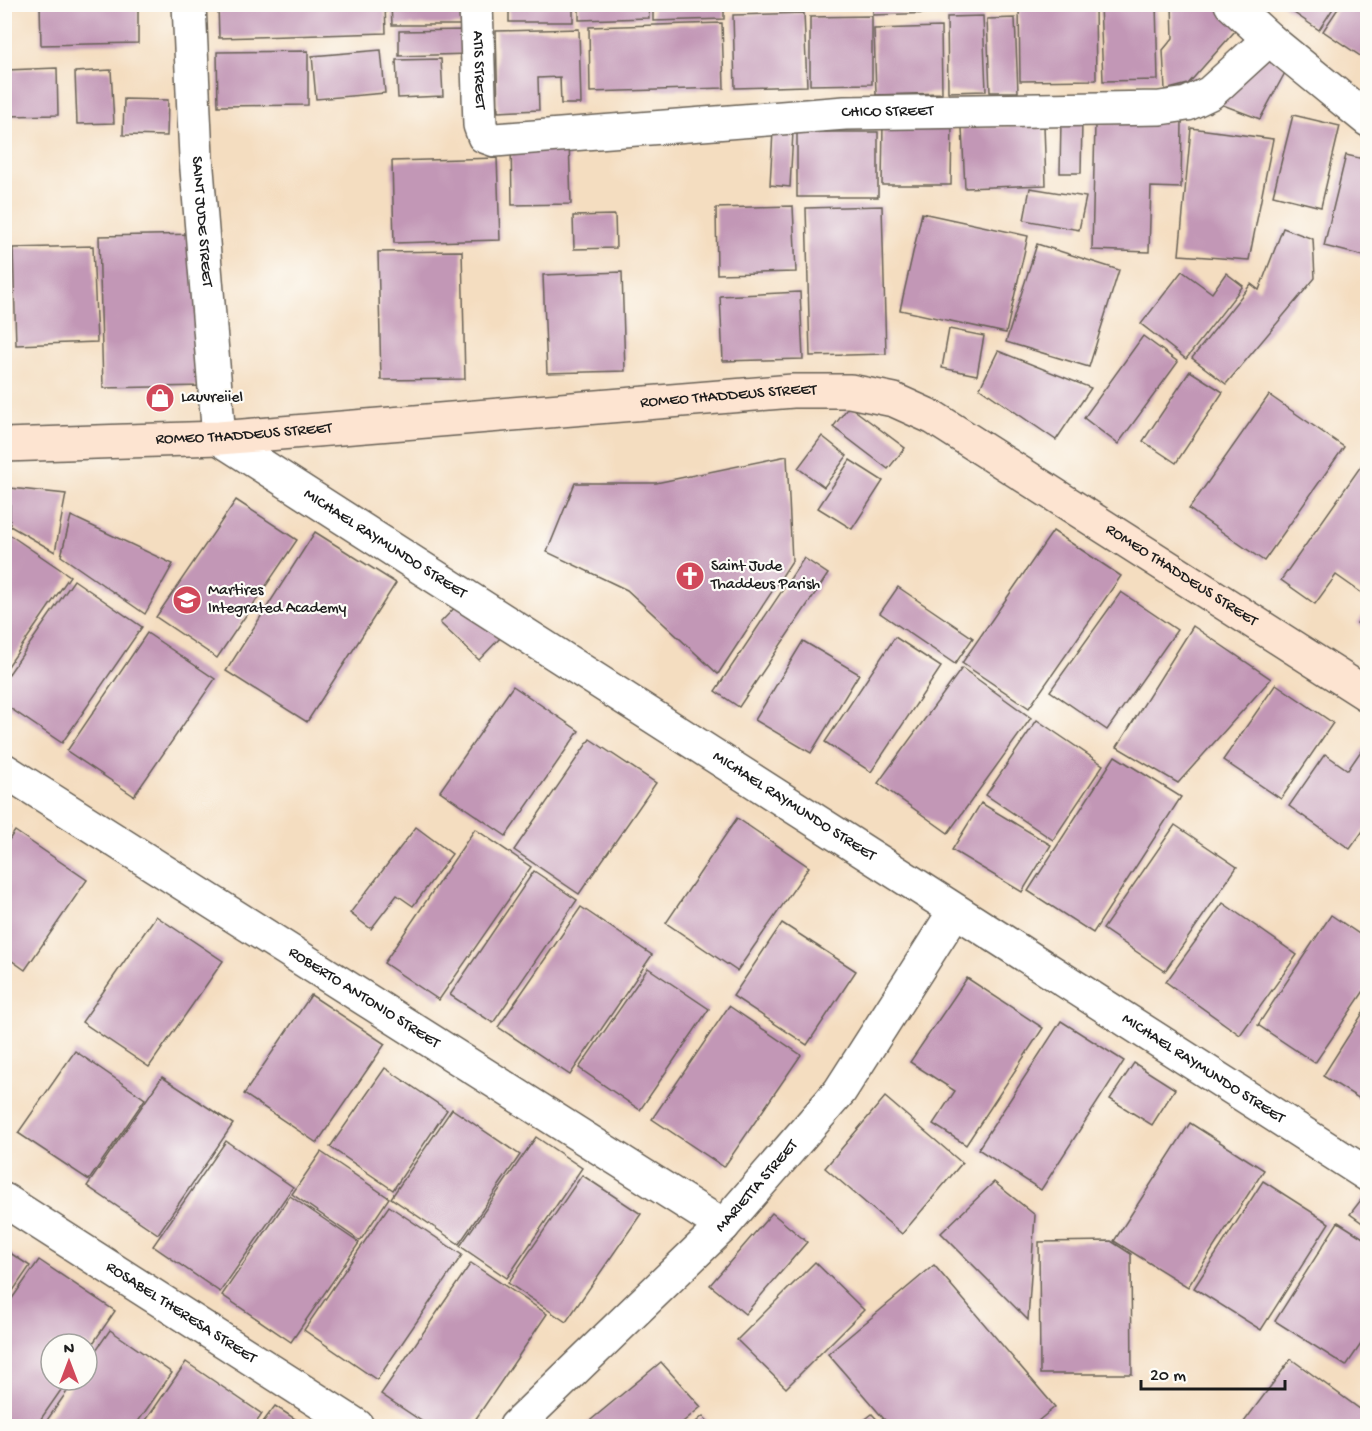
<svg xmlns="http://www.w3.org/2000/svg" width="1372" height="1431" font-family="'Gochi Hand',sans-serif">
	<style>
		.building { fill: #c297b6 }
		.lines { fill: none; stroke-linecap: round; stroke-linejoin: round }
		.street-casing { stroke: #686055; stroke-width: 36 }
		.secondary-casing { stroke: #686055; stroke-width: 36 }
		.street { stroke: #fff; stroke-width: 33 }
		.secondary { stroke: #fde4d1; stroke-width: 33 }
		.labels { text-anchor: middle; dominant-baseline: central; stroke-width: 4.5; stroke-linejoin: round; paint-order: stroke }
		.street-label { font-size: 16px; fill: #1c1c1c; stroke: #fdfcf7 }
		.poi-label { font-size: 16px; fill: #1c1c1c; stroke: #fdfcf7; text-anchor: start }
	</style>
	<rect width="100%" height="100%" fill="#fdfcf7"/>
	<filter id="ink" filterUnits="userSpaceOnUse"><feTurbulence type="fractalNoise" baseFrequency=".0167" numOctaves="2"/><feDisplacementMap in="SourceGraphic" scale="12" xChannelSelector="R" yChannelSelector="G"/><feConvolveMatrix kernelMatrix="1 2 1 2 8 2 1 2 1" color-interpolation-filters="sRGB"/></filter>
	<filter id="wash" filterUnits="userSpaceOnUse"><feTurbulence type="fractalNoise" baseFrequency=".008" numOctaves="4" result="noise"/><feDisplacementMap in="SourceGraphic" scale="24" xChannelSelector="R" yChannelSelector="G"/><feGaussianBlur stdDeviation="1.35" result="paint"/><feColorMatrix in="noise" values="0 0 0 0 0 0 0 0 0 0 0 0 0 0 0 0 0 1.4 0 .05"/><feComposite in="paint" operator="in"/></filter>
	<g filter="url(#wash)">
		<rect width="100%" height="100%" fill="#f4ddc0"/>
		<g id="blocks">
			<g class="building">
				<path d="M40,4H138V43L41,45Z"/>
				<path d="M218,4H385L386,33L219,38Z"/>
				<path d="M391,4H464V25H392Z"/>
				<rect x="509" y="4" width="64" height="18"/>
				<path d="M579,4H648L649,18L579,20Z"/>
				<path d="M653,4H724V19L653,21Z"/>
				<path d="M769,4H868V7L769,9Z"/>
				<path d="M873,4H934V13L873,15Z"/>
				<path d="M1019,4H1095L1096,80L1020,81Z"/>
				<path d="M1100,4H1156L1158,80L1103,81Z"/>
				<path d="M1172,4H1223L1243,22L1188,84L1165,90L1163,50L1173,38Z"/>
				<path d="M1281,4H1336L1319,30Z"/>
				<path d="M1341,4H1368V61L1323,31Z"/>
				<path d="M804,13L807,86L735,88L733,15Z"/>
				<path d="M872,16V84L810,85V17Z"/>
				<path d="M983,16L986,91L948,92L947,17Z"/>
				<path d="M1015,18L1018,92H990L987,19Z"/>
				<path d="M722,23L724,88L590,92L589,27Z"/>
				<path d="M941,27L942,93L876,95L874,29Z"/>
				<path d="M579,29L581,104H561L560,77L538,78L539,110L498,112L496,31Z"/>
				<path d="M469,30V54L399,56V31Z"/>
				<path d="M381,50L385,93L316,99L312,56Z"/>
				<path d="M1263,50L1287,69L1260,119L1215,102Z"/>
				<path d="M308,51V105L218,106L217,52Z"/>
				<path d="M441,59L443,96L398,98L396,60Z"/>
				<path d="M57,68L58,115L7,116L6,70Z"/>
				<path d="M111,70L114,123L77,124L75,72Z"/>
				<path d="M124,99L168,100L167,136L123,135Z"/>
				<path d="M1293,115L1340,126L1321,207L1273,195Z"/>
				<path d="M1061,120L1082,121L1081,173H1060Z"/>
				<path d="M1182,121L1181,188L1151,187L1149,252L1092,250L1095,124Z"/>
				<path d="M883,122L952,123L951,185H882Z"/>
				<path d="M1044,125L1046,185L965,188L962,128Z"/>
				<path d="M1191,128L1273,139L1249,260L1179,255Z"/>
				<path d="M773,131L793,132L790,187L770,185Z"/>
				<rect x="797" y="132" width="81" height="65"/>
				<path d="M569,140L571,204L512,205L511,141Z"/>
				<path d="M1346,155L1368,160V257L1324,246Z"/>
				<path d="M497,158L500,240L394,243L392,161Z"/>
				<path d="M1030,188L1086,197L1079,230L1024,220Z"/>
				<path d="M793,206L796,272L717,274L716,208Z"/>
				<path d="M882,206L886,354L810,356L806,208Z"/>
				<path d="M922,213L1028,236L1006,333L900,310Z"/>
				<path d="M615,215L616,248L574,249L573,216Z"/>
				<path d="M1283,228L1313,239L1315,278L1226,384L1192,358L1251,284L1259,290Z"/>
				<path d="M201,234L204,386L103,388L99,236Z"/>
				<path d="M1037,244L1119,270L1089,367L1006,342Z"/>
				<path d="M93,246L97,342L16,345L13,248Z"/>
				<path d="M462,251L465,379L381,380L378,252Z"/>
				<path d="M4,261H10L11,294H4Z"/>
				<path d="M1182,271L1212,293L1226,273L1243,286L1186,359L1141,324Z"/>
				<path d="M622,272L625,371L547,373L543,275Z"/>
				<path d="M800,292L803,359L723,361L720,296Z"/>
				<path d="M949,329L984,336L977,375L942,368Z"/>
				<path d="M1143,336L1178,362L1118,444L1084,418Z"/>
				<rect x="4" y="347" width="3" height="25"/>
				<path d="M998,351L1091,388L1056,440L980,388Z"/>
				<path d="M1190,371L1223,392L1176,463L1143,441Z"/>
				<path d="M1269,395L1344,447L1264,561L1189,509Z"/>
				<path d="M849,406L905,448L888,469L833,427Z"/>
				<path d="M822,436L847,456L824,487L798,468Z"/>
				<path d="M787,456L792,561L718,674L627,590L547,552L575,483H656Z"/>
				<path d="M1368,456V593L1366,596L1336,575L1315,604L1281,580Z"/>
				<path d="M850,460L883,481L852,529L818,508Z"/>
				<path d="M10,488L66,494L55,552L10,526Z"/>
				<path d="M236,500L297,540L217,658L156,617Z"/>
				<path d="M71,516L173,564L145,614L61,556Z"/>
				<path d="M4,531L70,576L4,672Z"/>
				<path d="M1053,531L1121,576L1029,708L962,663Z"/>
				<path d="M315,532L396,583L307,722L226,671Z"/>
				<path d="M804,558L828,574L739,707L715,691Z"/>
				<path d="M74,580L142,627L62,743L4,704V681Z"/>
				<path d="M898,587L973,638L955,664L880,613Z"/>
				<path d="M1121,592L1177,630L1107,730L1050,691Z"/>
				<path d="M464,598L503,635L479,660L440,623Z"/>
				<path d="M1368,608V631L1357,623Z"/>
				<path d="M1193,626L1271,679L1178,783L1117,747Z"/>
				<path d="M147,633L215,679L134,796L67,751Z"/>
				<path d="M895,637L941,667L871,772L825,742Z"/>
				<path d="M803,641L859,674L811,753L755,720Z"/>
				<path d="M962,668L1031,718L948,833L878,783Z"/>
				<path d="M1276,684L1333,723L1281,799L1223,760Z"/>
				<path d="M513,686L579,731L506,836L440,791Z"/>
				<path d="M1037,720L1103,765L1053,840L986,795Z"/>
				<path d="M590,739L656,783L579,894L514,850Z"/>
				<path d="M1363,748L1368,751V824L1350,849L1289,806L1325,754L1348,770Z"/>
				<path d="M1115,756L1181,797L1093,933L1028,891Z"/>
				<path d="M981,803L1051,845L1022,892L952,850Z"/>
				<path d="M737,818L809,867L737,971L666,923Z"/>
				<path d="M4,824L11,828L4,837Z"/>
				<path d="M1175,825L1237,867L1165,971L1103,929Z"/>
				<path d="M416,827L452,854L413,906L397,895L371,929L350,913Z"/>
				<path d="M475,829L531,867L439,1000L384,963Z"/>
				<path d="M15,831L87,880L25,970L4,955V847Z"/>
				<path d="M534,871L577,900L493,1023L450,995Z"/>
				<path d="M1223,903L1297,955L1240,1035L1166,982Z"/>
				<path d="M581,907L652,955L570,1075L498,1027Z"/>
				<path d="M1331,915L1368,940V985L1315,1063L1258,1025Z"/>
				<path d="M156,916L223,961L149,1067L82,1022Z"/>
				<path d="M782,923L856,971L807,1045L733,996Z"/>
				<path d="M648,968L709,1009L640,1110L579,1068Z"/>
				<path d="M967,978L1043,1028L966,1145L933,1124L955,1091L910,1062Z"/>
				<path d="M311,995L385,1044L317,1143L244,1094Z"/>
				<path d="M1368,1005V1104L1323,1076Z"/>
				<path d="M729,1006L801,1055L724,1167L652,1119Z"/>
				<path d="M1061,1021L1124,1061L1041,1190L978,1149Z"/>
				<path d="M75,1051L145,1099L89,1180L18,1133Z"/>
				<path d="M1134,1063L1175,1089L1152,1125L1110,1099Z"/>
				<path d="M385,1068L447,1110L393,1190L330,1147Z"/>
				<path d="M162,1077L233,1124L158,1234L87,1186Z"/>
				<path d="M885,1097L962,1163L902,1234L825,1168Z"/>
				<path d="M452,1109L520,1155L459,1244L391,1198Z"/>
				<path d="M1190,1123L1264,1170L1188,1287L1114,1241Z"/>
				<path d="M536,1137L582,1168L507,1278L460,1246Z"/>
				<path d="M226,1141L293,1187L220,1292L153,1246Z"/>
				<path d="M321,1152L389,1198L360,1241L292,1194Z"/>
				<path d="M582,1175L641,1214L566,1322L508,1283Z"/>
				<path d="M1263,1181L1329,1223L1261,1330L1194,1288Z"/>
				<path d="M994,1182L1035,1215L1028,1320L941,1233Z"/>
				<path d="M1368,1191V1227L1350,1214Z"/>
				<path d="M290,1196L359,1243L291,1342L222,1295Z"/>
				<path d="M389,1206L462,1255L377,1380L304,1330Z"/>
				<path d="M772,1213L807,1242L745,1314L710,1285Z"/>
				<path d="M1338,1222L1368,1241V1334L1346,1366L1275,1321Z"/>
				<path d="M1111,1241L1131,1254L1132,1374H1040L1039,1242Z"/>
				<path d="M4,1249L30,1266L4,1304Z"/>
				<path d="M39,1260L115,1311L87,1352V1344H51V1380H68L36,1426H4V1310Z"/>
				<path d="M815,1262L864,1310L786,1388L737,1340Z"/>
				<path d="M471,1263L547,1314L471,1426H429L381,1394Z"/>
				<path d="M934,1265L1055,1407L1032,1426H890L828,1354Z"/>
				<path d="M110,1330L172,1373L135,1426H43L75,1380H87V1363Z"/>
				<path d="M1291,1359L1368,1415V1426H1241Z"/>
				<path d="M186,1362L262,1414L254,1426H142Z"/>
				<path d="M661,1362L701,1407L678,1426H588L586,1424Z"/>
				<path d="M275,1406L306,1426H260Z"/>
				<path d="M872,1414L883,1426H857Z"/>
				<path d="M703,1416L712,1426H691Z"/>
			</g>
		</g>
	</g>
	<g filter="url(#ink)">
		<use href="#blocks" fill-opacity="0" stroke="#686055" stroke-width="1.5"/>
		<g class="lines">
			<g class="street-casing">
				<g id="street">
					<path id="s1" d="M189,4L196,157L219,438L1368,1175"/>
					<path id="s2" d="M476,4L480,125L484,136L495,140L845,113L1160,108L1187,104L1210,93L1269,39"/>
					<path d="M1231,4L1269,39L1368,120"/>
					<path id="s3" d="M4,770L723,1226"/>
					<path id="s4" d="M4,1200L357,1426"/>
					<path id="s5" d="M516,1426L723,1226L840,1091L955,911"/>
				</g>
			</g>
			<g class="secondary-casing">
				<g id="secondary">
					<path id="s6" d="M4,445L219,438L793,391H850L894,400L934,418L1368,695"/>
				</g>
			</g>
			<use href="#street" class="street"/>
			<use href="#secondary" class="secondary"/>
		</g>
	</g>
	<defs>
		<g id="shop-disc" transform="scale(1.5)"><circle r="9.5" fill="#d1495b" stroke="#fdfcf7"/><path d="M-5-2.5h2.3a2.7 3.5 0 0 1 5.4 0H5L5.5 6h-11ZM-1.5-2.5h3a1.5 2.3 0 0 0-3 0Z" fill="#fff"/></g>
		<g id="church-disc" transform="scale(1.5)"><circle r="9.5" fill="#d1495b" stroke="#fdfcf7"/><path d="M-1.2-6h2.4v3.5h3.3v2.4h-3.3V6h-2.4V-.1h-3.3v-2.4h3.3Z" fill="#fff"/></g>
		<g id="school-disc" transform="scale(1.5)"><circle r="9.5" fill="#d1495b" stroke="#fdfcf7"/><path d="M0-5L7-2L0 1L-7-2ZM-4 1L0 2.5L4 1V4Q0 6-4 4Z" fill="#fff"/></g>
	</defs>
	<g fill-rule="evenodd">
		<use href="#shop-disc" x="160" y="398"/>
		<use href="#church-disc" x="690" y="576"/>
		<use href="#school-disc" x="187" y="600"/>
	</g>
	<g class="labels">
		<g class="street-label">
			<text stroke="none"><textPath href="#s2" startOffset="66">ATIS STREET</textPath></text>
			<text stroke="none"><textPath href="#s2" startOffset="538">CHICO STREET</textPath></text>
			<text stroke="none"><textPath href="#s1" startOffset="218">SAINT JUDE STREET</textPath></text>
			<text stroke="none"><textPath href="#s6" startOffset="726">ROMEO THADDEUS STREET</textPath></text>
			<text stroke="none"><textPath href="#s6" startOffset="240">ROMEO THADDEUS STREET</textPath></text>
			<text stroke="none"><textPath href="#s1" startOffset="632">MICHAEL RAYMUNDO STREET</textPath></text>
			<text stroke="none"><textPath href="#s6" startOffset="1230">ROMEO THADDEUS STREET</textPath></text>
			<text stroke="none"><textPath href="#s1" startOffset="1118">MICHAEL RAYMUNDO STREET</textPath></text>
			<text stroke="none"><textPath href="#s3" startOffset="426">ROBERTO ANTONIO STREET</textPath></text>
			<text stroke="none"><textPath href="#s1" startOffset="1604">MICHAEL RAYMUNDO STREET</textPath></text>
			<text stroke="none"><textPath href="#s5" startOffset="340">MARIETTA STREET</textPath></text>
			<text stroke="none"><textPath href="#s4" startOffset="210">ROSABEL THERESA STREET</textPath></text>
		</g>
		<g class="poi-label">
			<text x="181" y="398">Lauvreiiel</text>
			<text x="711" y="567">Saint Jude<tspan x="711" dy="18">Thaddeus Parish</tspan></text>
			<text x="208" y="591">Martires<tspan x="208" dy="18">Integrated Academy</tspan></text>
		</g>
	</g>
	<rect width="1372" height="1431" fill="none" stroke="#fdfcf7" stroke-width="24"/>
	<g transform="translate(69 1362)"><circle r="28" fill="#fdfcf7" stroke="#a3a29f" stroke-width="1.5"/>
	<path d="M0-4.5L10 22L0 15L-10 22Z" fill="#d1495b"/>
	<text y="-9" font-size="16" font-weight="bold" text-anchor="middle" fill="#1c1c1c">N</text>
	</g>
	<path d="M1141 1380v9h144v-9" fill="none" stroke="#1c1c1c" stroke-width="3"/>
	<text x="1150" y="1380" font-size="18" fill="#1c1c1c" stroke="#fdfcf7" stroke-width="4.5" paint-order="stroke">20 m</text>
</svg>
